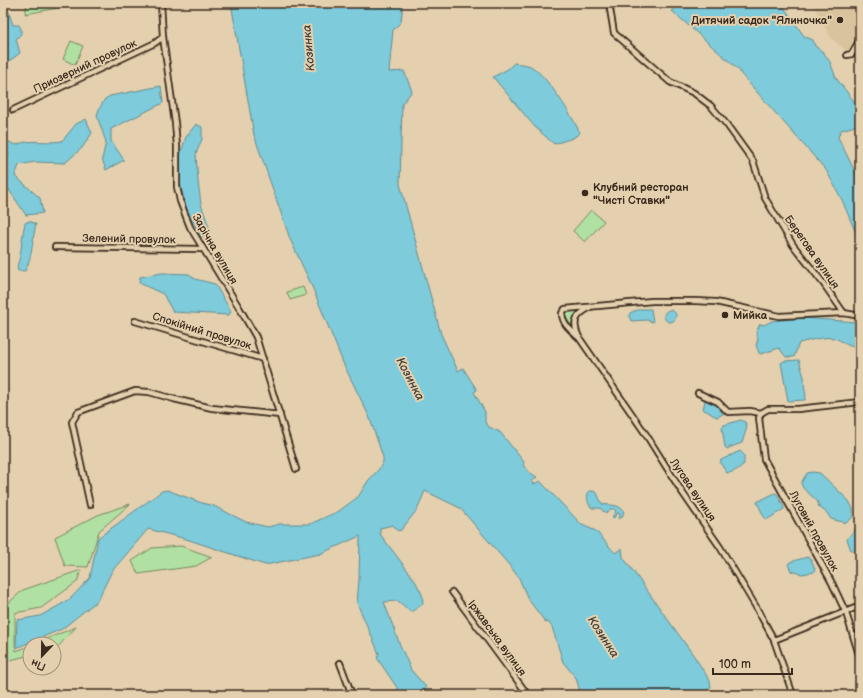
<svg xmlns="http://www.w3.org/2000/svg" width="863" height="698" font-family="'Balsamiq Sans',sans-serif">
	<style>
		.built { fill: #d9c39d }
		.green { fill: #b0e1a2; stroke: #768660 }
		.water { fill: #7dcbdb; stroke: #638b8f }
		.lines { fill: none; stroke-linecap: round; stroke-linejoin: round }
		.street-casing { stroke: #3b2a1e; stroke-width: 8 }
		.street { stroke: #e4d0ae; stroke-width: 4.5 }
		.poi-dot { fill: #3b2a1e; stroke: #e4d0ae; stroke-width: 1.5 }
		.labels { text-anchor: middle; dominant-baseline: central; stroke-width: 4; stroke-linejoin: round; paint-order: stroke }
		.poi-label { font-size: 11px; font-weight: bold; fill: #3b2a1e; stroke: #e4d0ae; text-anchor: start }
		.street-label { font-size: 11px; fill: #3b2a1e; stroke: #e4d0ae }
		.water-label { font-size: 12px; font-style: italic; fill: #45423a; stroke: #e4d0ae }
	</style>
	<rect width="100%" height="100%" fill="#e4d0ae"/>
	<filter id="ink" filterUnits="userSpaceOnUse"><feTurbulence type="fractalNoise" baseFrequency=".025" numOctaves="2"/><feDisplacementMap in="SourceGraphic" scale="8" xChannelSelector="R" yChannelSelector="G"/><feConvolveMatrix kernelMatrix="1 2 1 2 8 2 1 2 1" color-interpolation-filters="sRGB"/></filter>
	<g filter="url(#ink)">
		<path class="built" d="M812,3H860V34L849,53L831,38Z"/>
		<g class="green">
			<path d="M27,3H86L25,14Z"/>
			<path d="M71,41L83,46L75,65L63,59Z"/>
			<path d="M591,210L604,221L585,242L573,231Z"/>
			<path d="M303,287L306,295L290,300L287,292Z"/>
			<path d="M581,310C574,314 571,319 572,328L566,319V313L568,311Z"/>
			<path d="M130,504L99,531L88,567L65,566L55,537L98,515Z"/>
			<path d="M181,546L212,557L196,566L138,574L132,561L152,548Z"/>
			<path d="M81,570L77,582L41,608L15,613V644L16,651L30,646V655L3,662V608L23,590Z"/>
			<path d="M76,627L56,649H54V644H34Z"/>
		</g>
		<g class="water">
			<path d="M3,3H15L7,7L13,25H19L21,29V34L16,39L20,53L8,62L3,63Z"/>
			<path d="M231,3H403L401,22L393,30L389,72L404,71L412,91L402,104L400,184L441,334L458,371L463,368L477,390L474,392L485,412V422L489,427L500,432L524,462L523,465L529,472L537,477L532,481L534,484L540,481L582,525L596,531L615,553L622,548L623,557L694,656L710,681L711,687L706,691L710,695H581L576,678L563,662L552,627L548,622L546,623L528,599L519,578L509,565L460,508L425,491L417,510L401,530L398,531L393,525L380,528V534L414,579L422,594L423,604L411,612L398,601L384,602L400,645L411,670L426,687L425,688V691L423,695H402L377,658L379,654L375,644L357,603L359,580L360,536L320,554L265,565L186,539L148,529L112,571L97,601L62,629L16,648L17,620L40,616L69,600L90,578L98,538L162,491L167,490L202,503L214,506L246,522L268,527L279,524H310L339,511L358,497L368,481L379,469L383,462V457L369,416L344,365L311,284L290,239L254,135Z"/>
			<path d="M676,3H781L804,36L813,40L815,46L823,52L830,62L836,78L860,109V123L852,127L841,130L838,137L860,182V243L842,200L826,170L740,73V71L672,11L676,8Z"/>
			<path d="M514,63C519,64 528,64 532,67C547,76 573,117 580,133L573,138L554,144L535,127L493,77L508,69Z"/>
			<path d="M161,86L163,103L111,129V141L124,160L106,170L102,159L106,142L97,116L99,109L105,99L110,96Z"/>
			<path d="M86,119L92,133L82,148L65,163L35,162L19,165L15,176L40,198L43,213L26,215L3,181V167L6,163L9,154L3,153V137L7,141L16,145C31,138 46,144 62,141L76,124Z"/>
			<path d="M196,124L202,127V139L196,154L198,181L201,204L210,230L209,235L201,237L187,210L181,188L178,162L186,137Z"/>
			<path d="M29,221L36,224C32,240 33,256 25,271H18C16,265 19,262 20,256C22,245 22,234 25,223Z"/>
			<path d="M162,273L189,274L195,279L215,284L231,311L229,315L173,312L163,294L139,283L140,277Z"/>
			<path d="M642,309H651L653,322L647,320L631,321L629,316L630,313L634,311Z"/>
			<circle cx="670" cy="316" r="6"/>
			<path d="M803,318L857,322L860,325V346C849,350 843,340 834,338C825,336 808,341 799,343L794,357H786L779,348L761,354L759,353L756,345L758,339L756,332L760,324L764,325L772,321Z"/>
			<path d="M799,360L804,377L805,392L806,394L805,400L788,401L781,363L784,361Z"/>
			<path d="M705,400C714,400 718,407 723,414L717,417C711,415 709,411 703,410Z"/>
			<path d="M741,420L745,422L747,427L742,443C737,445 732,446 727,449L725,447L722,429L724,425Z"/>
			<path d="M740,451L744,455V464C739,468 734,473 727,473L720,463L721,460Z"/>
			<path d="M813,472L820,473L849,501L853,509V517L846,523L831,519L827,513L819,507L817,501L803,488L801,483L807,473Z"/>
			<path d="M589,491H593L597,493L602,504C610,506 619,503 624,512L622,517L618,519L620,515L619,513L616,514L614,518L612,517L616,511L614,509H610L607,513L603,511L600,508H592C587,503 586,496 589,491Z"/>
			<path d="M775,493L777,494L784,507V509L768,519H765L757,502Z"/>
			<path d="M857,527L860,530V550L855,551L851,550L847,539Z"/>
			<path d="M807,557L811,559L815,569L814,572L802,574L791,571L788,564L790,562Z"/>
		</g>
		<g class="lines">
			<g class="street-casing">
				<g id="street">
					<path d="M161,3L163,37L175,123L177,146V187L180,201L190,227L240,309L256,337L296,469"/>
					<path d="M609,3L614,33L670,82L694,93L711,106L727,125L753,161L765,198L793,245L823,283L844,313"/>
					<path d="M847,55L852,54L860,39"/>
					<path d="M13,110L155,43L163,37"/>
					<path d="M55,247L202,249"/>
					<path d="M589,308C574,316 572,324 580,339L645,433L682,492L720,547L756,607L774,640L793,695"/>
					<path d="M135,321L263,359"/>
					<path d="M578,337C571,330 562,324 562,313L565,309L652,301H695L716,302L779,316L844,313L860,316"/>
					<path d="M698,393L718,402L728,412L750,411L761,413"/>
					<path d="M860,402L798,409H768L761,413L759,418L764,459L832,583L846,613L860,658"/>
					<path d="M90,505L72,422L78,412L135,391L149,392L174,399L212,408L280,415"/>
					<path d="M452,592L528,695"/>
					<path d="M774,640L860,606"/>
					<path d="M340,663L352,695"/>
				</g>
			</g>
			<use href="#street" class="street"/>
		</g>
	</g>
	<g class="poi-dot">
		<circle cx="840" cy="20" r="4"/>
		<circle cx="585" cy="193" r="4"/>
		<circle cx="725" cy="315" r="4"/>
	</g>
	<g class="labels">
		<g class="poi-label">
			<text x="832" y="20" text-anchor="end">Дитячий садок "Ялиночка"</text>
			<text x="593" y="187">Клубний ресторан<tspan x="593" dy="13">"Чисті Ставки"</tspan></text>
			<text x="733" y="315">Мийка</text>
		</g>
		<g class="street-label">
			<text transform="translate(85 66) rotate(-25)">Приозерний провулок</text>
			<text transform="translate(129 239) rotate(1)">Зелений провулок</text>
			<text transform="translate(215 249) rotate(60)">Зарічна вулиця</text>
			<text transform="translate(812 252) rotate(55)">Берегова вулиця</text>
			<text transform="translate(202 331) rotate(17)">Спокійний провулок</text>
			<text transform="translate(693 490) rotate(56)">Лугова вулиця</text>
			<text transform="translate(814 531) rotate(61)">Луговий провулок</text>
			<text transform="translate(497 638) rotate(54)">Іржавська вулиця</text>
		</g>
		<g class="water-label">
			<text transform="translate(309 48) rotate(-95)">Козинка</text>
			<text transform="translate(410 379) rotate(62)">Козинка</text>
			<text transform="translate(603 637) rotate(57)">Козинка</text>
		</g>
	</g>
	<rect width="863" height="698" fill="none" stroke="#e4d0ae" stroke-width="16"/>
	<rect x="8" y="8" width="847" height="682" fill="none" stroke="#3b2a1e" stroke-width="1.5" filter="url(#ink)"/>
	<g transform="translate(42 656) rotate(202)"><circle r="19" fill="#e4d0ae" stroke="#a08e74"/>
	<path d="M0-3L7 15L0 10L-7 15Z" fill="#3b2a1e"/>
	<text y="-6" font-size="11" font-weight="bold" text-anchor="middle" fill="#3b2a1e">Пн</text>
	</g>
	<path d="M713 668v6h79v-6" fill="none" stroke="#3b2a1e" stroke-width="2"/>
	<text x="719" y="668" font-size="12" fill="#3b2a1e" stroke="#e4d0ae" stroke-width="3" paint-order="stroke">100 m</text>
</svg>
